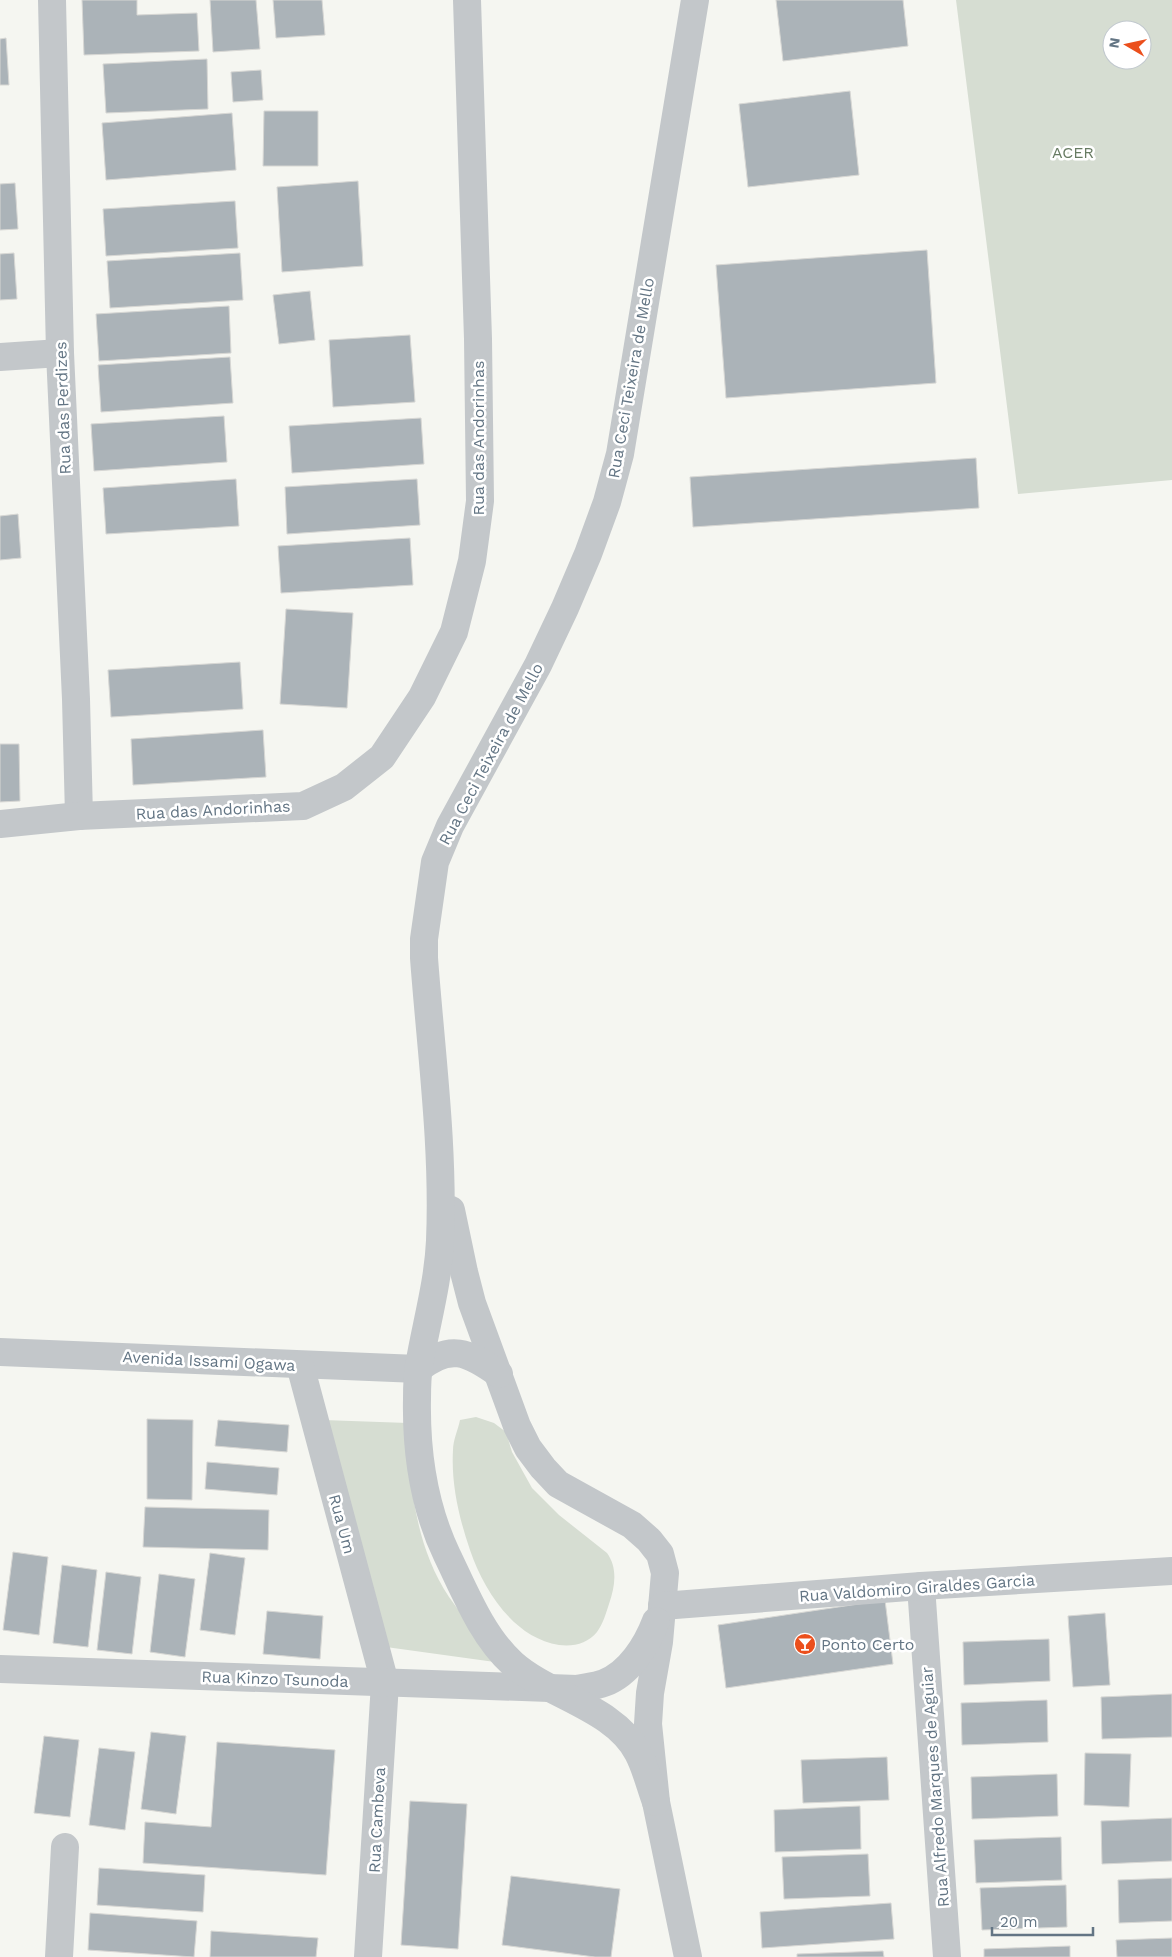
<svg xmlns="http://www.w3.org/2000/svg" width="1172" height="1957" font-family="'Work Sans',sans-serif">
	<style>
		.green { fill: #d6ddd2; fill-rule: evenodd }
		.building { fill: #abb3b8; stroke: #d7d7d4 }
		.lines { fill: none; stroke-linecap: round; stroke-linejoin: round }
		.minor { stroke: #c3c7ca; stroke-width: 28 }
		.labels { text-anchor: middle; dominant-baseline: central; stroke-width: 5; stroke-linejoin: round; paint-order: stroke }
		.park-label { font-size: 16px; fill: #677b62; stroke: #fff }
		.street-label { font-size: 16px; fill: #637584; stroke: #fff }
		.poi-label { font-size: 16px; fill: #637584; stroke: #fff; text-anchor: start }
	</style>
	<rect width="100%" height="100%" fill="#f5f6f1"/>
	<g class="green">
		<path d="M956,0H1172V480L1018,494ZM1112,30H1142V60H1112Z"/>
		<path d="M476,1417L494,1423L506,1432L512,1452L532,1488L559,1515L607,1553C618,1568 615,1587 609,1604C606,1613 603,1624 597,1632C588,1643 574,1647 559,1645C514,1638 484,1591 470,1550C459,1518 451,1484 453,1450C453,1440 458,1430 460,1420Z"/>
		<path d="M323,1420L408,1423C409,1482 415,1546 449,1597C465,1620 484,1641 502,1663L386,1647Z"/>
	</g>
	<g class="building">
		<path d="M82,0H137V15L197,13L199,51L84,55Z"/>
		<path d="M210,0H256L260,49L213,52Z"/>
		<path d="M273,0H322L325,35L276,38Z"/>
		<path d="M776,0H903L908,46L783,61Z"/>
		<path d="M6,38L9,85H0V39Z"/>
		<path d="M207,59L208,109L106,113L103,64Z"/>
		<path d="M261,70L263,100L233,102L231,72Z"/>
		<path d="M850,91L859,175L748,187L739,104Z"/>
		<path d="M264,111H318V166H263Z"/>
		<path d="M232,113L236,170L106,180L102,123Z"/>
		<path d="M358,181L363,266L282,272L277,187Z"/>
		<path d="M15,183L18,229L0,230V184Z"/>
		<path d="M235,201L238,248L106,256L103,209Z"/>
		<path d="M927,250L936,383L726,398L716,265Z"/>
		<path d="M14,253L17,299L0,300V254Z"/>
		<path d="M240,253L243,300L110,308L107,261Z"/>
		<path d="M310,291L315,340L279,344L273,295Z"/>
		<path d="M229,306L231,353L99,361L96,314Z"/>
		<path d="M410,335L415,402L333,407L329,340Z"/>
		<path d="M230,357L233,403L101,412L98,365Z"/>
		<path d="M224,416L227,462L94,471L91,424Z"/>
		<path d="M421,418L424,464L292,473L289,426Z"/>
		<path d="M976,458L979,508L693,527L690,477Z"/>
		<path d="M236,479L239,526L106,534L103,488Z"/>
		<path d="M417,479L420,525L287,534L285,487Z"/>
		<path d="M18,514L21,558L0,560V516Z"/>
		<path d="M410,538L413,585L281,593L278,546Z"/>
		<path d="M286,609L353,613L347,708L280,704Z"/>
		<path d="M240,662L243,709L111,717L108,670Z"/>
		<path d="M263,730L266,777L133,785L131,739Z"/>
		<path d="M0,744H19L20,801L0,802Z"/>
		<path d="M147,1419L193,1420L192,1500L147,1499Z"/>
		<path d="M218,1420L289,1425L287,1452L215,1446Z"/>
		<path d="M207,1462L279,1468L277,1495L205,1489Z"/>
		<path d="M145,1507L269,1510L268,1550L143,1547Z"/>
		<path d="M13,1552L48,1557L39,1635L3,1630Z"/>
		<path d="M210,1553L245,1558L235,1635L200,1630Z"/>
		<path d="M62,1565L97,1570L88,1647L53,1643Z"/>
		<path d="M106,1572L141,1577L132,1654L97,1650Z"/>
		<path d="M159,1574L195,1579L185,1657L150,1652Z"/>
		<path d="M885,1600L893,1664L726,1688L718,1625Z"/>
		<path d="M267,1611L323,1616L320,1659L263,1654Z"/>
		<path d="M1105,1613L1110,1685L1073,1687L1068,1616Z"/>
		<path d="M1049,1639L1050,1681L964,1685L963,1642Z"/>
		<path d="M1172,1694V1737L1102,1739L1101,1697Z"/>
		<path d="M1047,1700L1048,1742L962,1745L961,1703Z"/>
		<path d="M151,1732L186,1736L176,1814L141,1809Z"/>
		<path d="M44,1736L79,1740L70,1817L34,1813Z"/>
		<path d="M217,1742L335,1750L326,1875L143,1863L145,1822L211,1827Z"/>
		<path d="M99,1748L135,1752L125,1830L89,1825Z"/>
		<path d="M1085,1753L1131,1754L1129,1807L1084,1805Z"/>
		<path d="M887,1757L889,1800L803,1803L801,1760Z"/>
		<path d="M1057,1774L1058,1816L972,1819L971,1777Z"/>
		<path d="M410,1801L467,1804L458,1949L401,1945Z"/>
		<path d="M860,1806L861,1849L775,1852L774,1810Z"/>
		<path d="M1172,1818V1861L1102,1864L1101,1821Z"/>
		<path d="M1061,1837L1062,1880L976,1883L974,1840Z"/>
		<path d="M868,1854L870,1896L784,1899L782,1857Z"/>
		<path d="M99,1868L205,1875L203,1912L97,1905Z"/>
		<path d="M511,1876L620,1889L611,1957H595L502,1945Z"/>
		<path d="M1172,1878V1921L1119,1923L1118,1880Z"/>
		<path d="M1066,1885L1067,1927L982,1930L980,1888Z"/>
		<path d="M891,1903L894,1939L762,1948L760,1912Z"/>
		<path d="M90,1913L197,1921L194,1957L88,1950Z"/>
		<path d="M211,1931L318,1938L316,1957H210Z"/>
		<path d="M1172,1938V1957H1117L1116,1940Z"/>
		<path d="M1070,1946V1957H984V1949Z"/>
		<path d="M883,1951L884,1957H797V1954Z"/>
	</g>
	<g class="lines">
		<g class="minor">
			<path d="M52,0L60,353L76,699L79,816"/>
			<path d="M0,357L60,353"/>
			<path d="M0,824L79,816L303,806L344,787L382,757L422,697L454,632L472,561L480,501L478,339L467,0"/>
			<path d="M451,1210L464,1272L472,1303L517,1426L528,1448L543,1468L558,1484L632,1525L649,1540L660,1554L665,1573L659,1642L650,1693L648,1724L656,1802L688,1957"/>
			<path d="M0,1352L418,1369"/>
			<path d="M300,1365L385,1683L368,1957"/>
			<path d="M418,1369C450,1343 468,1352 499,1374"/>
			<path d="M921,1586L947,1957"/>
			<path d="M662,1606L921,1586L1172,1571"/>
			<path d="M0,1669L577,1689C586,1687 596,1686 604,1683C629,1674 647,1645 656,1621"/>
			<path d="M656,1802C650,1786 646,1768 638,1753C615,1708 549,1696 513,1664C482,1636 465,1592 447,1555C424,1507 416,1452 417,1399C417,1388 417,1377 419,1366C426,1324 438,1284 440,1241C444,1147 431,1052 424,958V939L435,862L450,826L538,665L565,608L588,554L607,502L620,454L695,0"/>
			<path d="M59,1957L65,1847"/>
		</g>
	</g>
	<defs>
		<g id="bar-disc" transform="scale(1.125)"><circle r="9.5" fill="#eb4f1c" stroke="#fff"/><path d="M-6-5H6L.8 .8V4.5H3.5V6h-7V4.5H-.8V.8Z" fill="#fff"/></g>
	</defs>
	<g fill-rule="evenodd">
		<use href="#bar-disc" x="805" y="1644"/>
	</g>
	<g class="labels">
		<g class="park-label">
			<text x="1073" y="152">ACER</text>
		</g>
		<g class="street-label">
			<text transform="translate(631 378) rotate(-80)">Rua Ceci Teixeira de Mello</text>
			<text transform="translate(63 408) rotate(-92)">Rua das Perdizes</text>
			<text transform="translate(478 438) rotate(-90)">Rua das Andorinhas</text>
			<text transform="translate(491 754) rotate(-62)">Rua Ceci Teixeira de Mello</text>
			<text transform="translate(213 810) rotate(-3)">Rua das Andorinhas</text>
			<text transform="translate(209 1361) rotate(3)">Avenida Issami Ogawa</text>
			<text transform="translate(342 1524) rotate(75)">Rua Um</text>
			<text transform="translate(917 1588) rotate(-4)">Rua Valdomiro Giraldes Garcia</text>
			<text transform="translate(275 1679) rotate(2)">Rua Kinzo Tsunoda</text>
			<text transform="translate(935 1787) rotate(-94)">Rua Alfredo Marques de Aguiar</text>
			<text transform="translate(377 1820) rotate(-87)">Rua Cambeva</text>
		</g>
		<g class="poi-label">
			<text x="821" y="1644">Ponto Certo</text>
		</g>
	</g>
	<g transform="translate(1127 45) rotate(279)"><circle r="24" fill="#ffffff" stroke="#c1c8ce"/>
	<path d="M0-4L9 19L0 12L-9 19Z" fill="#eb4f1c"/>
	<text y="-8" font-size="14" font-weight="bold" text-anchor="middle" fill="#637584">N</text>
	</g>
	<path d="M992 1927v8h101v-8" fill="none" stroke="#637584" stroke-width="2.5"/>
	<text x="1000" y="1927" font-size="15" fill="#637584" stroke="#ffffff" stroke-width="4" paint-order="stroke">20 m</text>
</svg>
